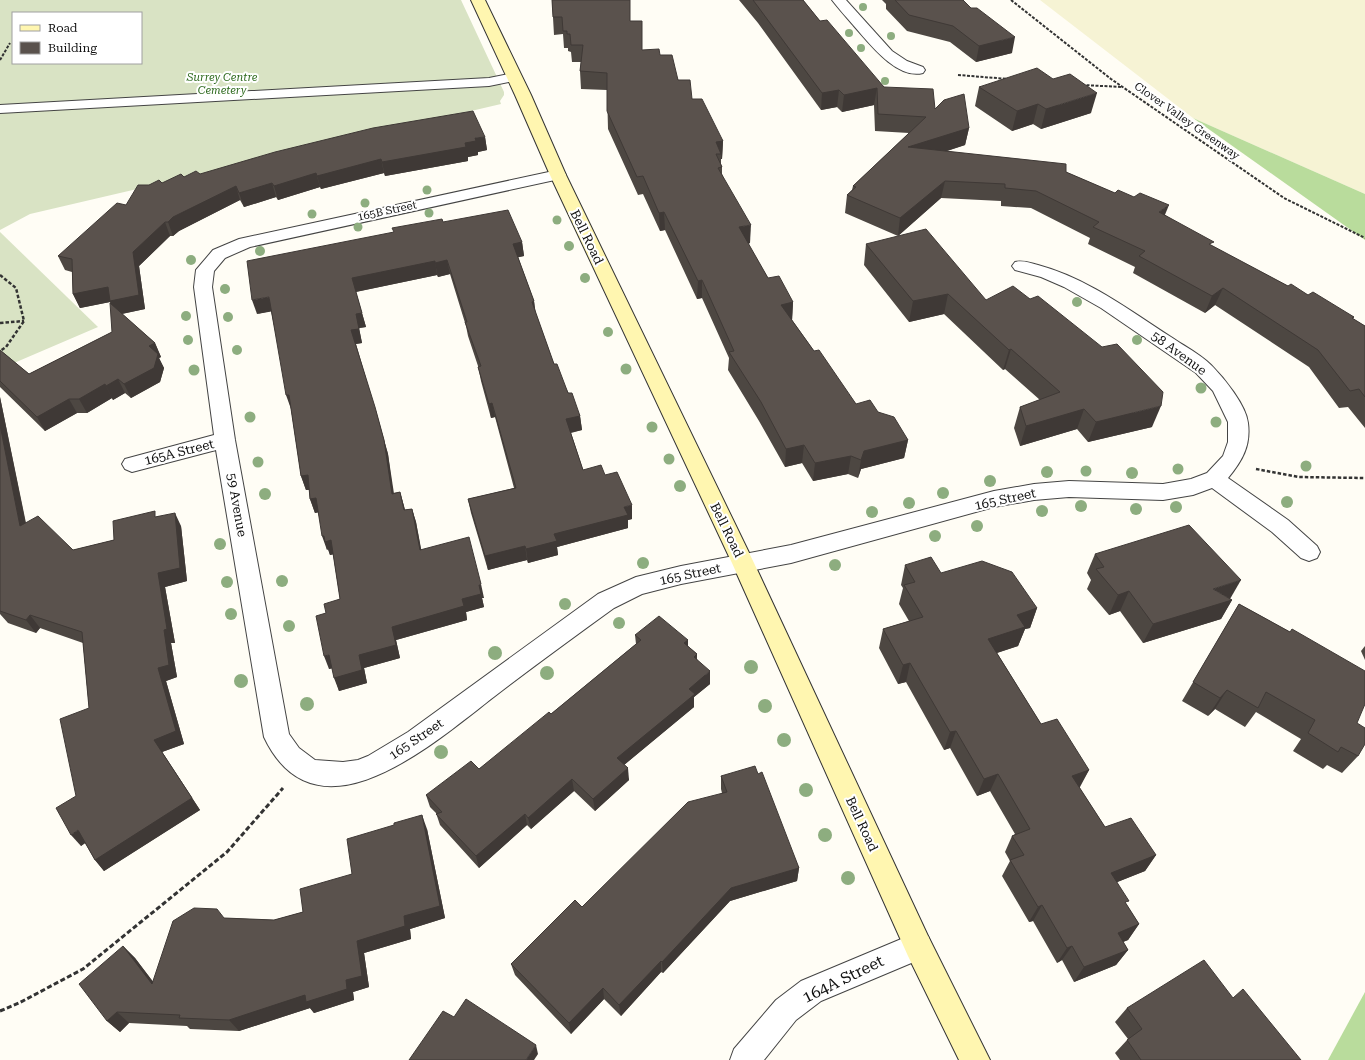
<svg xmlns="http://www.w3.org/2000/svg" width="1365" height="1060" font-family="'Roboto Serif',serif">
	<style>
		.farmland { fill: #f6f3d4 }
		.forest { fill: #b9dc9c }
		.cemetery { fill: #d9e3c4; fill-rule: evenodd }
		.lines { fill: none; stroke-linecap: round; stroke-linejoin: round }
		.lane-casing { stroke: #444; stroke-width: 2 }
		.street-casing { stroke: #444; stroke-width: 2 }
		.secondary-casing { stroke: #333; stroke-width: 2 }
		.path-far2 { stroke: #333; stroke-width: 2; stroke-dasharray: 3 1.5; stroke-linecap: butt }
		.path-far1 { stroke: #333; stroke-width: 2.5; stroke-dasharray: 3.5 2; stroke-linecap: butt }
		.path { stroke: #333; stroke-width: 3; stroke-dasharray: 5 2.5; stroke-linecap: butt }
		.lane { fill: #fff; fill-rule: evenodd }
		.street { fill: #fff; fill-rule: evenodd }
		.secondary { fill: #fff6b0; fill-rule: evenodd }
		.tree { fill: #8dad7f }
		.wall { fill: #4d4742 }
		.shaded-wall { fill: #3f3936 }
		.building { fill: #5a524d; stroke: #3f3936 }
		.labels { text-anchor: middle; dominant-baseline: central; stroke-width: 4; stroke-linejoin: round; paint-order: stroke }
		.far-park-label { font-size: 11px; font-style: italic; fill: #2f6b1f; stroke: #fff }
		.far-street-label { font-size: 11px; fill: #111; stroke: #fff }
		.street-label { font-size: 13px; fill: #111; stroke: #fff }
		.near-street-label { font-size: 16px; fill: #111; stroke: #fff }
	</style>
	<rect width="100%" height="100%" fill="#fffdf5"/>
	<path class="farmland" d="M1040,0H1365V194L1193,118Z"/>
	<g class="forest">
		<path d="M1193,118L1365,194V240Z"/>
		<path d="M1365,992V1060H1328Z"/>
	</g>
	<g class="cemetery">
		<path d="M0,0H461L504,92V95L500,101L501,104L30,214L0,230ZM13,13H141V63H13Z"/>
		<path d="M0,232L98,327L0,369Z"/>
	</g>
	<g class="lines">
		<g class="lane-casing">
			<path id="lane" d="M514,73L519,74L521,77L519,80L489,86L0,113V105L489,78Z"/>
		</g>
		<g class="street-casing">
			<g id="street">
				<path d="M832,0H846L892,51L907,61L923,67L925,70L923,73C897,80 869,43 854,26C847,18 839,9 832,0Z"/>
				<path d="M558,170L564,172L566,175L564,178L250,247L225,258L214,271L212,287L235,440L289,734L299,748L315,760L343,762L358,760L368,756L408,732L598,594L636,577L681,566L791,545L994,491L1034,484L1069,481L1163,484L1191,479L1207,473L1223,456L1228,442V422L1213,391L1196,373L1101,308L1064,287L1041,277L1015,270L1012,266L1015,262C1023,260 1030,263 1038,265C1087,278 1129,310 1171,337C1184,346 1200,354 1211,365C1224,378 1246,405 1248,423C1251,446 1242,461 1228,478L1288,520L1317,546L1320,552L1317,558L1309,561L1301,558L1272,532L1212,488L1193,495L1163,500L1069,497L1034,500L994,507L791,563L681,584L642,594L614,608C574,637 534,666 495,696C436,741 317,849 264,737L216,450L132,472L125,469L122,464L125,459L214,435L194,287L196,270L213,250L239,239Z"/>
				<path d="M918,932L928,936L932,946L928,956L821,1001L796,1020L764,1060H730L734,1049L776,1000L801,981Z"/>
			</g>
		</g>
		<g class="secondary-casing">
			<path id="secondary" d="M471,0H485L531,95L566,175L754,563L928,936L990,1060H959L908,956L732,563L550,175L515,95Z"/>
		</g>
		<g class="path-far2">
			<path d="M1011,0L1111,79L1284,198L1365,238"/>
			<path d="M0,60L10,43"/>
			<path d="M958,75L1008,79"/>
			<path d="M1082,85L1123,87"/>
		</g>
		<g class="path-far1">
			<path d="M0,275L16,288L24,321L6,347L0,351"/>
			<path d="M0,323L24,321"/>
			<path d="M1256,469L1299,477L1365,478"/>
		</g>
		<path class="path" d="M0,1011L19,1003L83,969L227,852L283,788"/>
		<use href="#lane" class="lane"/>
		<use href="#street" class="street"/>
		<use href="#secondary" class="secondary"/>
	</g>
	<g class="tree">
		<circle cx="863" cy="7" r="4"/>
		<circle cx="849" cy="33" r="4"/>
		<circle cx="891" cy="36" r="4"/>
		<circle cx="861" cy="48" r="4"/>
		<circle cx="885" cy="81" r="4"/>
		<circle cx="427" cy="190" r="4.5"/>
		<circle cx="365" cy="203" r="4.5"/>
		<circle cx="429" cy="213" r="4.5"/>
		<circle cx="312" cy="214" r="4.5"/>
		<circle cx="557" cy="220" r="4.5"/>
		<circle cx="358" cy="227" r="4.5"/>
		<circle cx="569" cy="246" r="5"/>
		<circle cx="260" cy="251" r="5"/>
		<circle cx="191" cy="260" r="5"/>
		<circle cx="585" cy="278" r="5"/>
		<circle cx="225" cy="289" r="5"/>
		<circle cx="1077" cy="302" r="5"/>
		<circle cx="186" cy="316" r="5"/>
		<circle cx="228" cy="317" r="5"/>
		<circle cx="608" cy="332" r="5"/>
		<circle cx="188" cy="340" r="5"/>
		<circle cx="1137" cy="340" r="5"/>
		<circle cx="237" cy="350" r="5"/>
		<circle cx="626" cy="369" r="5.5"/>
		<circle cx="194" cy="370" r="5.5"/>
		<circle cx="1201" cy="388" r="5.5"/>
		<circle cx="250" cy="417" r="5.5"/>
		<circle cx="1216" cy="422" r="5.5"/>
		<circle cx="652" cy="427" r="5.5"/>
		<circle cx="669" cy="459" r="5.5"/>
		<circle cx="258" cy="462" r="5.5"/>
		<circle cx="1306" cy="466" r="5.5"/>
		<circle cx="1178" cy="469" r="5.5"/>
		<circle cx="1086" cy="471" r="5.5"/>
		<circle cx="1047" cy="472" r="6"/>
		<circle cx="1132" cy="473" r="6"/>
		<circle cx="990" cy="481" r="6"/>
		<circle cx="680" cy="486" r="6"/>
		<circle cx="943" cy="493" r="6"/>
		<circle cx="265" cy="494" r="6"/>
		<circle cx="1287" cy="502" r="6"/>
		<circle cx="909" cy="503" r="6"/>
		<circle cx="1081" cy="506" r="6"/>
		<circle cx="1176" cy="507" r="6"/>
		<circle cx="1136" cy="509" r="6"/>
		<circle cx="1042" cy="511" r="6"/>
		<circle cx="872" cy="512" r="6"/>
		<circle cx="977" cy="526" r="6"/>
		<circle cx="935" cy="536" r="6"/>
		<circle cx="220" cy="544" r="6"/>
		<circle cx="643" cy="563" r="6"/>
		<circle cx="835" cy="565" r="6"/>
		<circle cx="282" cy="581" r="6"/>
		<circle cx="227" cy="582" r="6"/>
		<circle cx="565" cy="604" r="6"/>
		<circle cx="231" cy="614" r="6"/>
		<circle cx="619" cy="623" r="6"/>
		<circle cx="289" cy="626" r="6"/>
		<circle cx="495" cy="653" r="7"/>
		<circle cx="751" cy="667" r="7"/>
		<circle cx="547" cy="673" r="7"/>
		<circle cx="241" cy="681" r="7"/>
		<circle cx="307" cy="704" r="7"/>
		<circle cx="765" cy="706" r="7"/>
		<circle cx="784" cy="740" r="7"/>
		<circle cx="441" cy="752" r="7"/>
		<circle cx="806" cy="790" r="7"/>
		<circle cx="825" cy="835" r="7"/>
		<circle cx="848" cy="878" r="7"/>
	</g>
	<g class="wall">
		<path d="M552,0L630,21L642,50L660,55L723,141L722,159H721V164L722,167V174L750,243L748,244L768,278L793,302L792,320L814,351L856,404L878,412L908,440L904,458L861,469L858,478L848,474L813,481L802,463L785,467L759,421L728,370L729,358L702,298L697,299L665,230L660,231L643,194L638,195L608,129L607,90L581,89L580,71L581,62H572L571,52L568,51V48H564L563,34L554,35Z"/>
		<path d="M739,0H803L820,21L884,87L935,109L969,128L965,145L947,151L1066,172L1165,215L1212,246L1288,286L1308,295L1354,317L1353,319L1365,326V428L1348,407L1339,408L1309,367L1215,305L1205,313L1133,273L1135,267L1088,244L1090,238L1031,208L1001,206V201L941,198L898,236L845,213L847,195L852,190L853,186L909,133L875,131L874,105L842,112L837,107L821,110L758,23Z"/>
		<path d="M882,0H963L1012,53L976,62L950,42L907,31L886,9V4Z"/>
		<path d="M979,87L1091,113L1041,129L1033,124L1012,131L975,106Z"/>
		<path d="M485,137L487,150L478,152V155L468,157V161L385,176L384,173L321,189L320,187L278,200L276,197L244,207L240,200L179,231L173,236H170L139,266L145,309L122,314L155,343L161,357L159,358L164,368L160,382L131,398L125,393L113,400L112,398L87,413H77L45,431L0,387V350L29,374L112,332L111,304L110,302L80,308L73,294L72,272L65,270L58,256L126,205L149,185L162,183L184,177L200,174Z"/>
		<path d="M443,222L522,242L524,256L518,257L534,301L535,311L554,364L580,416L582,430L571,433L583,470L605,475L632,519L628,520V528L557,547L558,555L528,563L527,560L488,570L471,513L468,499L514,488L495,417L491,418L481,381L478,366L468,336L466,326L450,274L438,277L437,275L356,292L366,327L359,328L362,343L356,344L388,454L393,493L400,492L405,510L412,509L416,522L421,550L484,598H482L484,607L466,612L467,620L396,640L400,658L364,668L367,683L339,691L332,668L329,669L326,613L340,599L333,554L330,555L328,549L327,550L318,512L315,513L310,499L309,490H306L301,476L291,409L271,311L257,314Z"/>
		<path d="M866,244L986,300L1152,427L1088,442L1077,429L1020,446L1014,428L1020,407L1040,400L1005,369L1003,370L944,314L909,322L864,265Z"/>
		<path d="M0,397L26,523L73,550L114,540L158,516L181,526L187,581L165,587L175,643H171L177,677L166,681L184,744L162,752L200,810L104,871L95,860L85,843L81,846L76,796L89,708L83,643L40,628L36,633L8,623L0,614Z"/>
		<path d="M1095,554L1230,599L1232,600L1221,619L1143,643L1120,611L1109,615L1087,589L1091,580L1087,573Z"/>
		<path d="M905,565L941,573L1037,608L1030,628L1025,629L1018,646L997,653L1041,724L1089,770L1079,787L1105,827L1156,855L1145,871L1117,882L1126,904L1139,924L1128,940L1123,942L1128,950L1116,965L1074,982L1062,960L1057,963L1033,921L1029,922L1002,876L1010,861L1005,852L1012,836L1015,834L990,791L977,796L950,748L944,750L906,682L898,684L879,648L883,629L909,621L899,604L903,588L901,585Z"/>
		<path d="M1239,604L1290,632L1357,723L1358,756L1342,773L1327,765L1323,769L1293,751L1301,739L1256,712L1245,727L1215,709L1208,716L1182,701Z"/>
		<path d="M635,635L688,640V646L697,654V659L710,684L694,697V707L624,765L629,780L595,811L574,791L531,829L527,825L479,868L440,825L436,813L430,807L426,795L479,769L551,714L636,644Z"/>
		<path d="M1365,646V660L1361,651Z"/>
		<path d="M758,774L799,868L797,881L730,901L663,973L661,972L621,1016L604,999L571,1034L515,975L511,964L582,907L722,793L721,789V776Z"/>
		<path d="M427,829L445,918L410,929L411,939L364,953L369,987L353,992L354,1000L314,1013L310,1008L239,1031L190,1029L187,1026L129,1023L120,1032L107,1021L123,946L135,958L153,982L224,918L274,920L303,912L352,874Z"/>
		<path d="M1233,998L1301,1060H1120L1115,1053L1128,1039L1115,1022L1127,1008Z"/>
	</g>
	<g class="shaded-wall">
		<path d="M1015,37L1012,53L976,62L979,46Z"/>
		<path d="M877,88L874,105L842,112L844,95Z"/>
		<path d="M839,90L837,107L821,110L822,93Z"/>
		<path d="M1097,93L1091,113L1041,129L1046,109Z"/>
		<path d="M1038,104L1033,124L1012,131L1017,111Z"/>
		<path d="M969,128L965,145L906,164L908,147Z"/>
		<path d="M485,137L487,150L478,152V155L468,157V161L385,176L382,162L465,143L475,138Z"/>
		<path d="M723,141L722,159H721V154L716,142Z"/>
		<path d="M381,159L384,173L321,189L317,176Z"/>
		<path d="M316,173L320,187L278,200L274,186Z"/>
		<path d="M945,181L941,198L898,236L900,218Z"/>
		<path d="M272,183L276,197L244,207L239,193Z"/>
		<path d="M236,186L240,200L179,231L173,236L168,222L173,217Z"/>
		<path d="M1169,205L1162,222L1159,212Z"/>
		<path d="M664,212L665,230L660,231L659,213Z"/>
		<path d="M165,222L170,236L139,266L145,309L116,315L110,302L80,308L73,294L133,252Z"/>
		<path d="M751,225L750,243L738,246L739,227Z"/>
		<path d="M522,242L524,256L515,258L513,244Z"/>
		<path d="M447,260L450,274L438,277L435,263Z"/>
		<path d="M435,261L437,275L355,292L352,278Z"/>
		<path d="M702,280V298L697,299L698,281Z"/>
		<path d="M1223,288L1215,305L1205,313L1212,296Z"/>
		<path d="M948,294L944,314L909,322L913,301Z"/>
		<path d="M269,297L274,311L257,314L252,300Z"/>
		<path d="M534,301L536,315L532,302Z"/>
		<path d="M793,302L792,321L781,305Z"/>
		<path d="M362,313L366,327L359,328L362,343L355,344L351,330L356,314Z"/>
		<path d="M155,343L161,357L159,358L164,368L160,382L131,398L124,384L149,346Z"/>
		<path d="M1011,349L1005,369L1003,370L1009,350Z"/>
		<path d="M118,379L125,393L113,400L106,386Z"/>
		<path d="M105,384L112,398L87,413L79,399Z"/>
		<path d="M286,395H289L291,409Z"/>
		<path d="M0,397L29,540L20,526L0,425Z"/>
		<path d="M69,399L77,413L45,431L37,417Z"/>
		<path d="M492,403L495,417L491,418L489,404Z"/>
		<path d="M1161,406L1152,427L1088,442L1096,422Z"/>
		<path d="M375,407L388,454L396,507L392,494Z"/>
		<path d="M1084,409L1077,429L1020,446L1026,426Z"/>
		<path d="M580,416L582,430L568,433L566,419Z"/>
		<path d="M908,440L904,458L861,469L858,478L861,460L864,451Z"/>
		<path d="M804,445L802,463L785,467L786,449Z"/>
		<path d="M851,456L848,474L813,481L815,463Z"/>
		<path d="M308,475L313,489L306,490L301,476Z"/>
		<path d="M400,492L404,506L408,524L404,510Z"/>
		<path d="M316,498L321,512L315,513L310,499Z"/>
		<path d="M632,505V519L628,520V528L557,547L558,555L528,563L526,549L554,534L624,507Z"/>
		<path d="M412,509L416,522L424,564L420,550Z"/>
		<path d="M175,513L181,526L187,581L165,587L175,643H171L177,677L166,681L184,744L162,752L200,810L104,871L95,860L154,740L158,668V573Z"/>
		<path d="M322,536H324L331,540L336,554L330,555L328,549L327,550Z"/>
		<path d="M525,546L527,560L488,570L485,556Z"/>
		<path d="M1241,580L1230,599L1213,589Z"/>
		<path d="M481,584L484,598H482L484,607L466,612L467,620L396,640L400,658L364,668L367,683L339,691L334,678L392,627L462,599L479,585Z"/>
		<path d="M1129,591L1120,611L1109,615L1118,595Z"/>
		<path d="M1232,600L1221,619L1143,643L1153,624Z"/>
		<path d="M1037,608L1030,628L1025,629L1018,646L981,658L988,639L1017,615Z"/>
		<path d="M30,615L40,628L36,633L26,620Z"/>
		<path d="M688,640V653L684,643Z"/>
		<path d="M697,654L696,667L694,657Z"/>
		<path d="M329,655L334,668L329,669L324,656Z"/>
		<path d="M910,663L906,682L898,684L903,665Z"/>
		<path d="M710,671V684L694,697V707L618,770L617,758L689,689Z"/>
		<path d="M1227,690L1215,709L1208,716L1220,698Z"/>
		<path d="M956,731L950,748L944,750L950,732Z"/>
		<path d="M628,768L629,780L595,811L593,799Z"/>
		<path d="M1089,770L1080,787L1063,793L1072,776Z"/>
		<path d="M998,774L990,791L977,796L984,779Z"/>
		<path d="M572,779L574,791L531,829L528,818Z"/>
		<path d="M525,814L527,825L479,868L476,856Z"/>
		<path d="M422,815L427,829L445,918L410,929L411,939L364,953L369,987L353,992L354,1000L314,1013L310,1008L239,1031L229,1020L346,980L357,941L404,916Z"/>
		<path d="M78,830L88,841L81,846L71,835Z"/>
		<path d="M1156,855L1145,871L1100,889L1111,873Z"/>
		<path d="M799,868L797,881L730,901L663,973L662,962L731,888Z"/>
		<path d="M1042,905L1033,921L1029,922L1038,907Z"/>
		<path d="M1139,924L1128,940L1107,948L1118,933Z"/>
		<path d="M123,946L135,958L164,996L152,984Z"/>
		<path d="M1072,946L1062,960L1057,963L1067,948Z"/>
		<path d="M1128,950L1116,965L1074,982L1084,967Z"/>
		<path d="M661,961V972L621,1016L619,1005Z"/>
		<path d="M603,988L604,999L571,1034L569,1023Z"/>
		<path d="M117,1012L129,1023L120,1032L107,1021Z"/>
		<path d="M536,1045L538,1054L534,1060H526Z"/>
	</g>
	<g class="building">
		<path d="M552,0H630V21H642V50L659,49L660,55H672L678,80H690L692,99H702L723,141L716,142L721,154H716L722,167L718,168L751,225L739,227L768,278L779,276L793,302L781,305L814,351L819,350L856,404L870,400L878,412L894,417L908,440L864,451L861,460L851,456L815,463L804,445L786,449L761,402L729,352L734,351L702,280L698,281L664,212L659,213L643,176L637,177L607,111V73L580,71L583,45H571L570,34H567V31H563L562,17H553Z"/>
		<path d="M753,0H803L820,21L827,20L884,87L933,89L935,109L944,100L964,94L969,128L908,147L1066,164V172L1115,193L1118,190L1134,197L1140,193L1169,205L1159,212L1214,242L1209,244L1288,286L1291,284L1308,295L1313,292L1354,317L1352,318L1365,326V397L1359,389L1350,391L1318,350L1223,288L1212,296L1139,256L1145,251L1093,227L1099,222L1036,191L1005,188V184L945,181L900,218L847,195L856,187L853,186L926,117L878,114L877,88L844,95L839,90L822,93Z"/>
		<path d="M895,0H963L971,8H977L1015,37L979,46L953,26L909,15Z"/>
		<path d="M1037,68L1053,79L1070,74L1097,93L1046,109L1038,104L1017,111L979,87Z"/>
		<path d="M473,111L485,137L475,138L476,141L465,143L466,147L382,162L381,159L317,176L316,173L274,186L272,183L239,193L236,186L173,217L168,222H165L133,252L139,295L110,301L108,287L73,294L72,259L58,256L117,203L126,205L138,185H149L159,180L162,183L181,174L184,177L196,171L200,174L275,152L373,128Z"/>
		<path d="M508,210L522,242L513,244L534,301L532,302L554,364H557L568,393H572L580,416L566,419L583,470L601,465L605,475L617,472L632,505L624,507L628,515L554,534L557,541L526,549L525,546L485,556L468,499L516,488L492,403L489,404L478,367L481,366L465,322H467L447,260L435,263V261L352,278L362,313L356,314L359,329L351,330L375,407L384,440L392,494L400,492L404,510L412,509L420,550L469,537L481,584L479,585L481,594L462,599L464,606L392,627L396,645L359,655L362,670L334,678L329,655L324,656L316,616L326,613L324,604L340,599L331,540L325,542L324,536H322L316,498L310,499L308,475L301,476L289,395H286L269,297L252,300L247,261L394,232L392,228L442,219L443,222Z"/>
		<path d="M926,229L986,300L1013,286L1030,299L1038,296L1102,347L1117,344L1163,392L1161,406L1096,422L1084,409L1026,426L1020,407L1060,392L1011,349L1009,350L948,294L913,301L866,244Z"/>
		<path d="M110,303L155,343L149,346L158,354L154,368L124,384L118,379L106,386L105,384L79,399H69L37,417L0,381V350L29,374L112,332Z"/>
		<path d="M0,425L20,526L38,516L73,550L114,540L113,521L155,511V517L175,513L180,568L158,573L167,629L164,630L169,665L158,668L176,731L154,740L192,798L95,860L78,830L71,835L56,808L76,796L60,719L89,708L82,632L30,615L26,620L0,611Z"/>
		<path d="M1189,525L1241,580L1213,589L1232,600L1153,624L1129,591L1118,595L1096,569L1104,567L1095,554Z"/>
		<path d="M931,557L941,573L982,561L1012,572L1037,608L1017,615L1025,627L988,639L1041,724L1057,719L1089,770L1072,776L1105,827L1131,818L1156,855L1111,873L1129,901L1125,902L1139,924L1118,933L1128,950L1084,967L1072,946L1067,948L1042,905L1038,907L1010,860L1024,855L1012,836L1030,829L998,774L984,779L956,731L950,732L910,663L903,665L883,629L923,617L904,585L915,582L905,565Z"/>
		<path d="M1239,604L1290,632L1292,629L1365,671V704L1357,723L1365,728V744L1358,756L1341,747L1338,752L1308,733L1315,720L1266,692L1258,708L1227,690L1220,698L1193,682Z"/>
		<path d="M659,616L688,640L684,643L697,654L694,657L710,671L689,689L695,694L617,758L628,768L593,799L572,779L528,818L525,814L476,856L436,814L442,812L426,795L471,761L479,769L549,712L551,714L641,640L635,635Z"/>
		<path d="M755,766L758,774L762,772L799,868L731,888L662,962L661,961L619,1005L603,988L569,1023L511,964L575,900L582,907L688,802L727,792L721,776Z"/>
		<path d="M422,815L440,906L404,916L405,926L357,941L362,976L346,980L347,989L306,1002L305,995L229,1020L179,1018L180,1015L117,1012L107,1021L79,984L123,946L152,984L173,921L194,908L217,909L224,918L274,920L303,912L300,889L352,874L347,839L394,825V823Z"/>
		<path d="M1204,960L1233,998L1243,989L1301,1060H1141L1127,1040L1142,1029L1127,1008Z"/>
		<path d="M466,999L536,1045L526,1060H409L443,1011L454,1017Z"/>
	</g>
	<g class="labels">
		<g class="far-park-label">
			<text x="222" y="77">Surrey Centre<tspan x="222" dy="13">Cemetery</tspan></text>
		</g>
		<g class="far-street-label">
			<text transform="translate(1187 121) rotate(35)">Clover Valley Greenway</text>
			<text transform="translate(387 211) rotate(-12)">165B Street</text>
		</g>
		<g class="street-label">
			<text transform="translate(587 237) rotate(64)">Bell Road</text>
			<text transform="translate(1179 353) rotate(36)">58 Avenue</text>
			<text transform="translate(179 452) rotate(-14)">165A Street</text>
			<text transform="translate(1005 499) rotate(-12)">165 Street</text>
			<text transform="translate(237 505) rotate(80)">59 Avenue</text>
			<text transform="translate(727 530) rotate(64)">Bell Road</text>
			<text transform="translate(690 574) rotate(-12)">165 Street</text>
			<text transform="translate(416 739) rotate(-34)">165 Street</text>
			<text transform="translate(862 824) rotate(65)">Bell Road</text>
		</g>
		<g class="near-street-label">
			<text transform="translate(843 979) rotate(-26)">164A Street</text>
		</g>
	</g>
	<rect x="12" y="12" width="130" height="52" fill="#ffffff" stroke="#a0a0a0"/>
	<rect x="20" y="25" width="20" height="6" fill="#fff6b0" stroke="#a0a0a0"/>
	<text x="48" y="32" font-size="12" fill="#111111">Road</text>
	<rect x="20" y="42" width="20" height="12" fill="#5a524d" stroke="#a0a0a0"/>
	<text x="48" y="52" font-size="12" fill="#111111">Building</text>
</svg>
